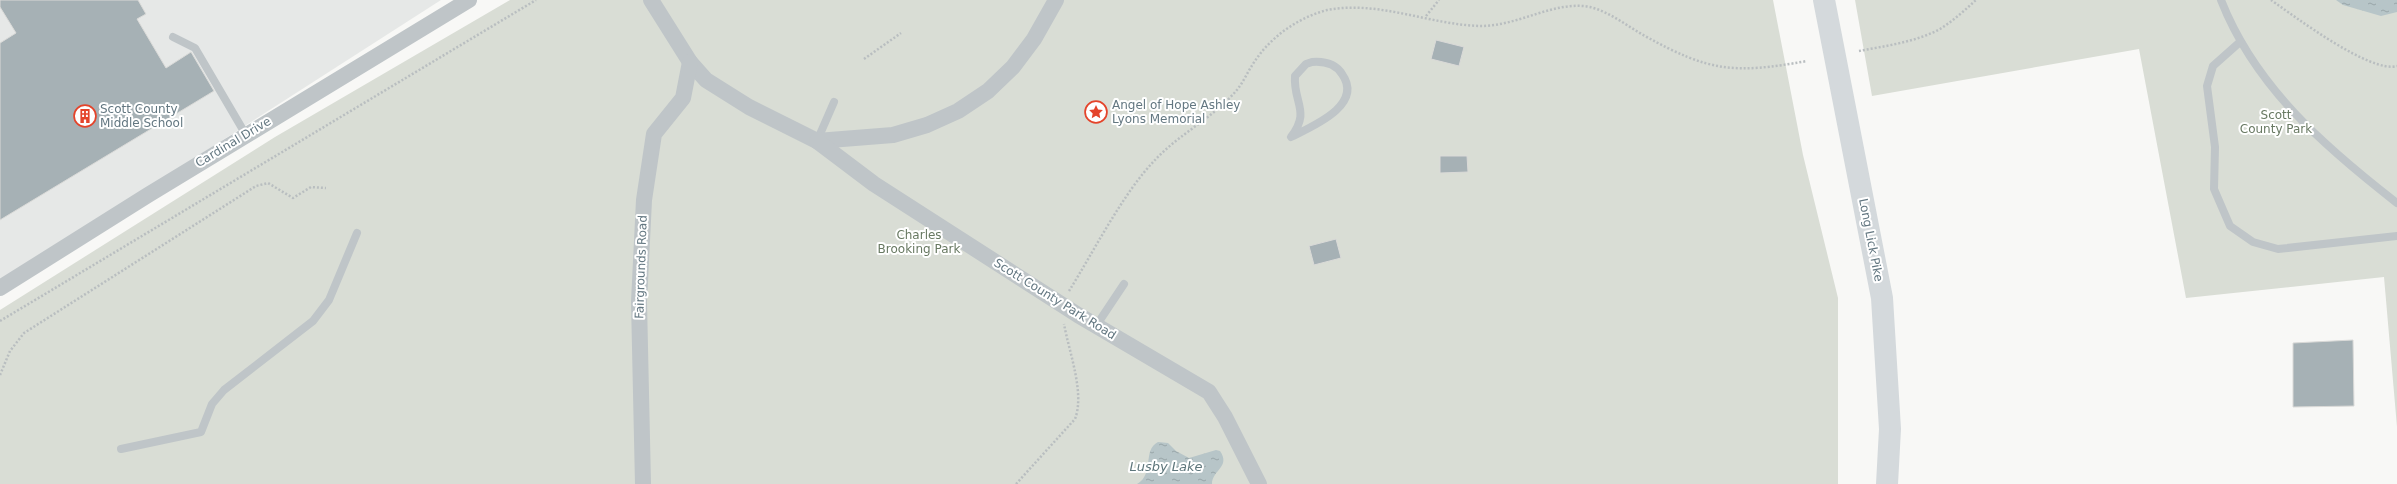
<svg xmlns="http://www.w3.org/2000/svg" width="2397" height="484" font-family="'DejaVu Sans',sans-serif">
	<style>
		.built { fill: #e6e8e7 }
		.green { fill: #d9ddd5 }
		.water { fill: url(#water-ripples) }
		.building { fill: #a6b1b5; stroke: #dadad8 }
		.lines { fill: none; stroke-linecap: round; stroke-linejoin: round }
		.path { stroke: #b9bec0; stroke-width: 2.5; stroke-dasharray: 2 2; stroke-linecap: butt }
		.service { stroke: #bfc5c8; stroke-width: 8 }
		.minor { stroke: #bfc5c8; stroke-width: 16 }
		.secondary { stroke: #d4d9dc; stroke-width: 22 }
		.labels { text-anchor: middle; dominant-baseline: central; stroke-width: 4; stroke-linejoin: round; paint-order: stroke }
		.poi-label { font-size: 12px; fill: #637781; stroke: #fff; text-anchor: start }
		.park-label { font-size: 12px; fill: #687962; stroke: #fff }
		.street-label { font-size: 12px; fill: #637781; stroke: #fff }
		.water-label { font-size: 13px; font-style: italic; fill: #5e767b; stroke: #fff }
	</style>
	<defs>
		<pattern id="water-ripples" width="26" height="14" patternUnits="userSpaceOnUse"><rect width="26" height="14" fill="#b7c5c8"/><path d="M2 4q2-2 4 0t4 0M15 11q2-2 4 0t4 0" fill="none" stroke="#98a5a8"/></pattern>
	</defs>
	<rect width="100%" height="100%" fill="#f8f8f6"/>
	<path class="built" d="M0,0H441L0,283Z"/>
	<g class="green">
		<path d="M510,0H1773L1803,155L1838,298V484H0V310L275,137Z"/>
		<path d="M1855,0H2397V427L2384,277L2186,298L2139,49L1872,96Z"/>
	</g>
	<g class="water">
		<path d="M2336,0H2397V12L2381,16L2343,5Z"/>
		<path d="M1158,442L1168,443L1176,451L1189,458L1216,450L1220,451C1231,467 1212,470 1212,484H1137C1155,474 1142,450 1158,442Z"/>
	</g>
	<g class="building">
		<path d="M0,0H138L146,14L137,19L166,68L191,52L214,91L0,220V43L16,33L0,7Z"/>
		<path d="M1436,40L1464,47L1459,66L1431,59Z"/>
		<path d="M1440,156H1467L1468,172L1440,173Z"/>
		<path d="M1336,239L1341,258L1314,265L1309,246Z"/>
		<path d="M2353,340L2354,406L2293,407V343Z"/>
	</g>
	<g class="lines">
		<g class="path">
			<path d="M2271,0C2294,16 2371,74 2397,66"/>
			<path d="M1426,16L1439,0"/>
			<path d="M1859,51C1885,46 1916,42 1940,29C1953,21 1965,10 1976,0"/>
			<path d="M864,59L901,33"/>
			<path d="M1069,291C1094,251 1123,193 1155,160C1179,134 1213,118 1236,91C1243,83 1247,73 1253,64C1269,38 1297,18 1327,10C1379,0 1430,25 1481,26C1519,26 1555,0 1590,7C1610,12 1627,26 1645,36C1710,72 1734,74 1807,61"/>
			<path d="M0,321L536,0"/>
			<path d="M0,375L10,351L24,333L256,186L268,183L293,198L311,187L326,188"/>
			<path d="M1016,484L1075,419C1085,393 1069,352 1064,324"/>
		</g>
		<g class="service">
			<path d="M2221,0C2255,87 2325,147 2397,203"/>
			<path d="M173,37L195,48L246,135"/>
			<path d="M2240,42L2213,66L2207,86L2215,147L2214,189L2230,226L2253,242L2278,249L2397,236"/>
			<path d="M1312,62C1324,61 1335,63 1342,74C1364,105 1313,126 1291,137C1311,111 1293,103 1295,76L1306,64Z"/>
			<path d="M817,141L834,102"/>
			<path d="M1096,326L1124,284"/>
			<path d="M121,449L201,432L212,404L224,390L313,321L329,300L357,233"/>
		</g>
		<g class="minor">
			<path d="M651,0L690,62L706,80L749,107L817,141L893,135L927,125L958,111L988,91L1013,67L1034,39L1056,0"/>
			<path d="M817,141L874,184L1078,315L1209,392L1225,417L1259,484"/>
			<path d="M0,288L148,195L469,0"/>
			<path d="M643,484L639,302L644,200L654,134L683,98L690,62"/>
		</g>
		<path class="secondary" d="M1824,0L1882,298L1890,429L1887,484"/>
	</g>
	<defs>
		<g id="sight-ring" transform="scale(1.15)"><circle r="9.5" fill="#fff" stroke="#e4442b" stroke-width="1.5"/><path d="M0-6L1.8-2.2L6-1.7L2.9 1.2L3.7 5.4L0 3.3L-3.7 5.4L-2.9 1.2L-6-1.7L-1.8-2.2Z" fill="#e4442b"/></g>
		<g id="building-ring" transform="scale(1.15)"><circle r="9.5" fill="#fff" stroke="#e4442b" stroke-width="1.5"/><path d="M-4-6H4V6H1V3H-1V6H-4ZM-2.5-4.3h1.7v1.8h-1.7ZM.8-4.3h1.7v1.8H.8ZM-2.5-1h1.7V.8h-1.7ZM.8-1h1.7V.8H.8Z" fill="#e4442b"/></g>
	</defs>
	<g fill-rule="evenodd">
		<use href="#sight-ring" x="1096" y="112"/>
		<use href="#building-ring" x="85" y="116"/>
	</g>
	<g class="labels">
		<g class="poi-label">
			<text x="1112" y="105">Angel of Hope Ashley<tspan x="1112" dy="14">Lyons Memorial</tspan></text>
			<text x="100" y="109">Scott County<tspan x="100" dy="14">Middle School</tspan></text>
		</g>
		<g class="park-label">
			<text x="2276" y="115">Scott<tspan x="2276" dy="14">County Park</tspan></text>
			<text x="919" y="235">Charles<tspan x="919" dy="14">Brooking Park</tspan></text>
		</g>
		<g class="street-label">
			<text transform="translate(233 142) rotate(-31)">Cardinal Drive</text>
			<text transform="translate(1871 240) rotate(79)">Long Lick Pike</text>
			<text transform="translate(641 267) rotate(-88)">Fairgrounds Road</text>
			<text transform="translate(1055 299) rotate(32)">Scott County Park Road</text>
		</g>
		<g class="water-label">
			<text x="1166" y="466">Lusby Lake</text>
		</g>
	</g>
</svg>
